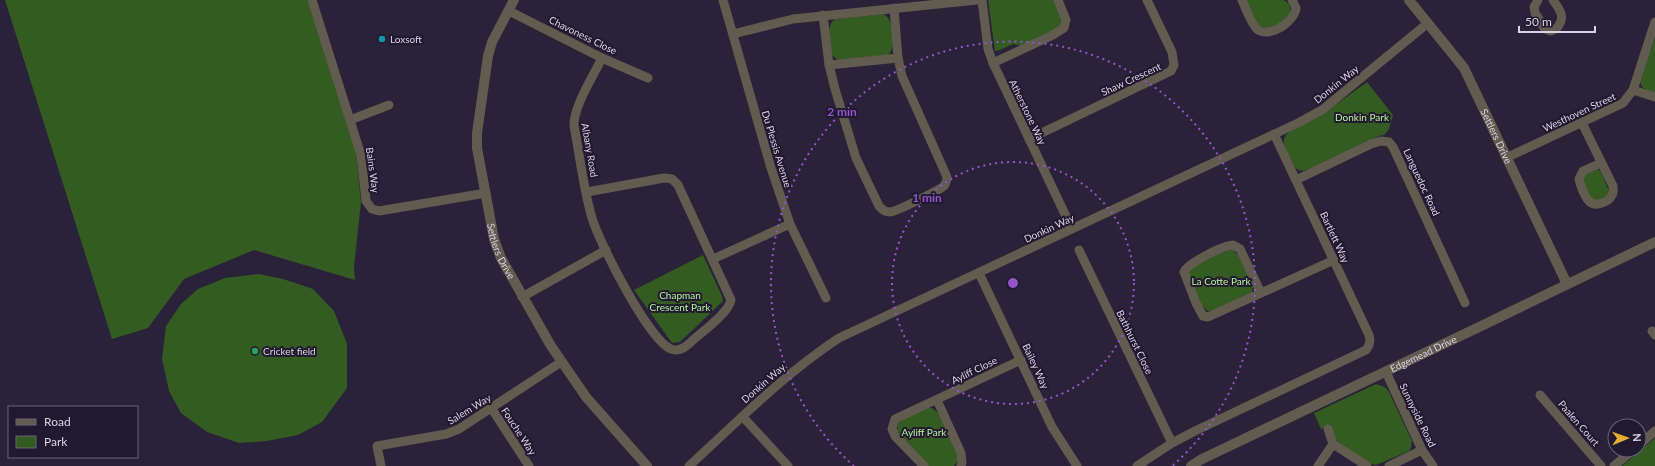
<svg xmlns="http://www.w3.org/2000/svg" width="1655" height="466" font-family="Lato,sans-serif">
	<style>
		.green { fill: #345b22 }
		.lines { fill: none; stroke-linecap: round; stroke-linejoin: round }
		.minor { stroke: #615b50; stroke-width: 9 }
		.tertiary { stroke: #615b50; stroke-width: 10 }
		.ring { fill: none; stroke: #9256c8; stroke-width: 2; stroke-dasharray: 2 4 }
		.culture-dot { fill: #0f9aa8; stroke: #21192f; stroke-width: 1.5 }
		.leisure-dot { fill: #2e9e5b; stroke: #21192f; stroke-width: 1.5 }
		.labels { text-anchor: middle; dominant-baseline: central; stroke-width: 4; stroke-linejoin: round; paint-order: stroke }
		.street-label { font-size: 10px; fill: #d9d4e4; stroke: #21192f }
		.poi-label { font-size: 10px; fill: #d9d4e4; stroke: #21192f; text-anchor: start }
		.park-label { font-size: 10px; fill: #b7f49e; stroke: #21192f }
		.centre { fill: #9256c8; stroke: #21192f; stroke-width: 2 }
		.ring-label { font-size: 12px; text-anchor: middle; font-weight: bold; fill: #9256c8; stroke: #21192f; stroke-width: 4; stroke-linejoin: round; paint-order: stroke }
	</style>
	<rect width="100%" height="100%" fill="#2a2239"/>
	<g class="green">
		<path d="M5,0H308L356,151L361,202L354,267L355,280L254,250L184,279L148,328L112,339Z"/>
		<path d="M988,0H1054L1063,18L1062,26L1022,46L1013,44L1000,50L995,51Z"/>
		<path d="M1246,0H1284L1289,4L1291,12L1279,25L1266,29L1257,25Z"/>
		<path d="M883,14C894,18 897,48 888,55L838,60L833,56C829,46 825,26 835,19Z"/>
		<path d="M1655,37V93C1648,90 1641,90 1640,81Z"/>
		<path d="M1367,82L1393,115L1389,129L1384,135L1379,136L1307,170C1303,171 1300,171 1297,169C1291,165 1283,148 1284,140C1284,137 1286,135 1289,132L1323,114Z"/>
		<path d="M1598,169L1601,172L1609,191L1608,195L1598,201L1592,200L1583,182V175Z"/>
		<path d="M1229,250H1233L1238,255L1253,286L1252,292L1249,296L1210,312C1199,307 1194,288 1189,278C1189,275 1188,271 1191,269C1198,261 1219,254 1229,250Z"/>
		<path d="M703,255L722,296L723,301L680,342L672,343L634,290Z"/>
		<path d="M259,274L283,279L313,289L334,311L347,344V388L322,422L298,435L267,441L239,443L207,432L181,413L169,391L162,359L166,326L181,304L198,289L225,278Z"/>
		<path d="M1376,384L1385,387L1389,392L1412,441L1411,448L1409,451L1376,465L1371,464L1340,444L1335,438L1329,425L1321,429L1314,413Z"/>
		<path d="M928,408H932L938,413L957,454L958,461L954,466H928L897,431L899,421Z"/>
		<path d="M1655,438V466H1622Z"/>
	</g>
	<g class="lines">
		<g class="minor">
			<path d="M312,0L361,155L366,201L372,209L379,211L486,193"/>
			<path d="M723,0L771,168L790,224L826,298"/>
			<path d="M982,0L988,49L993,63L1072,229"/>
			<path d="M1242,0C1245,7 1252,26 1258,30C1271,38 1295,21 1296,8L1292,0"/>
			<path d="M1538,0L1534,7L1535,13L1545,29L1551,31L1557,28C1566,17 1560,10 1553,0"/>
			<path d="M509,11L602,58L648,78"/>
			<path d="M823,15L829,65L835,89L856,158L879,206C882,210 885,212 890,212C896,212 939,190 944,186C946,183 947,180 947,177L902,76L898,58L894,8"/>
			<path d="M733,34L793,19L977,0"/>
			<path d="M993,63L1053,35L1064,28L1066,20L1058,0"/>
			<path d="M829,65L898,58"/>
			<path d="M1633,90L1655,97"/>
			<path d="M350,120L389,105"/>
			<path d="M1582,123L1613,186C1613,189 1614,192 1612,195C1609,202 1596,207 1590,202C1585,198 1580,185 1579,179L1583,171L1601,163"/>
			<path d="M1029,139L1171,71L1174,65L1172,52L1147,0"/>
			<path d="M1508,157L1623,103L1633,90L1655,22"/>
			<path d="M1296,180L1371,144L1381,141L1389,142L1393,147L1465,303"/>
			<path d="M587,192L664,178L672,179L678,185L731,300C729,312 704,331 694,339C688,345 680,353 671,349C649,341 599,242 592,218C583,188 580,156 574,126C573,107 594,75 602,58"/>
			<path d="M1079,250L1172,443"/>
			<path d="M713,259L790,224"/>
			<path d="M979,273L1052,427L1077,466"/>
			<path d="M1261,293L1240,249L1233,245C1224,245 1188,263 1184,272L1196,303L1203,316L1208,317L1334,260"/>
			<path d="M522,297L606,250"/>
			<path d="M1652,331L1655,335"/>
			<path d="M1386,372L1422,450L1433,466"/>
			<path d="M1540,395L1601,466"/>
			<path d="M937,400L961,453L962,463L961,466"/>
			<path d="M492,409L529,466"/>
			<path d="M743,417L788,466"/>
			<path d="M1328,429L1333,444L1367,466"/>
			<path d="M1639,445L1655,431"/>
			<path d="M381,466L377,446L446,434L459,429L561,362"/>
			<path d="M689,466C737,422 784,374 839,338L1298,123L1322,110L1428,23"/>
			<path d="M924,466L895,436L892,429L895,419L1021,360"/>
			<path d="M1137,466L1172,443L1195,431L1366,350C1370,345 1371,341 1369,335L1274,134"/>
			<path d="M1318,466L1333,444"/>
			<path d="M1389,466L1422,450"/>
			<path d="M1614,466L1633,450"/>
		</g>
		<g class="tertiary">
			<path id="s1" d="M514,0L492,42L488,56L477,133V148L494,239L501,258L551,346L586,397L647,466"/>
			<path id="s2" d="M1409,0L1464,68L1567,284"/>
			<path id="s3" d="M1191,466L1202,459L1477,328L1655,242"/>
		</g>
	</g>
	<g class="ring">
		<circle cx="1013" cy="283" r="121"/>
		<path d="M854 466A242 242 0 1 1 1172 466"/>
	</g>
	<circle class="culture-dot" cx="382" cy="39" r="4"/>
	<circle class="leisure-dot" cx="255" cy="351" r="4"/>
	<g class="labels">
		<g class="street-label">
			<text transform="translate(583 35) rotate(26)">Chavoness Close</text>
			<text transform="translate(1131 79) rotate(-25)">Shaw Crescent</text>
			<text transform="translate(1336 84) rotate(-39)">Donkin Way</text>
			<text transform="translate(1028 112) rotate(64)">Atherstone Way</text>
			<text transform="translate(1579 112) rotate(-25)">Westhoven Street</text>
			<text stroke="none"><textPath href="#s2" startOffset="163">Settlers Drive</textPath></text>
			<text transform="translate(777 149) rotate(73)">Du Plessis Avenue</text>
			<text transform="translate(590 150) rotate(80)">Albany Road</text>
			<text transform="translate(373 170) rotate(82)">Bains Way</text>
			<text transform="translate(1422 182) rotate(65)">Languedoc Road</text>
			<text transform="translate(1049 228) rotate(-25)">Donkin Way</text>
			<text transform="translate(1335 237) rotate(65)">Bartlett Way</text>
			<text stroke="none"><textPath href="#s1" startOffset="261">Settlers Drive</textPath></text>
			<text transform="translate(1135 342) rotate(64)">Bathhurst Close</text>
			<text stroke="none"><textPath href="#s3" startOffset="258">Edgemead Drive</textPath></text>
			<text transform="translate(1036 366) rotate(65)">Bailey Way</text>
			<text transform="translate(974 370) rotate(-26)">Ayliff Close</text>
			<text transform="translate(763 383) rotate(-41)">Donkin Way</text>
			<text transform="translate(469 409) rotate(-31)">Salem Way</text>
			<text transform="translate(1418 415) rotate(64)">Sunnyside Road</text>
			<text transform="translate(1579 423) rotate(49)">Paalen Court</text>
			<text transform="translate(519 431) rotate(57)">Fouche Way</text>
		</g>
		<g class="poi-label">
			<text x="390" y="39">Loxsoft</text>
			<text x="263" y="351">Cricket field</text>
		</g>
		<g class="park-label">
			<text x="1362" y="117">Donkin Park</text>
			<text x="1221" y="281">La Cotte Park</text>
			<text x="680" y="295">Chapman<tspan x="680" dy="12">Crescent Park</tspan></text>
			<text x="924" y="432">Ayliff Park</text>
		</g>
	</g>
	<circle cx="1013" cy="283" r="6" class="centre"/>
	<g class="ring-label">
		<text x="842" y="116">2 min</text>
		<text x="927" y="202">1 min</text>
	</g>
	<rect x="8" y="406" width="130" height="52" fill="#21192f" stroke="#6b6477"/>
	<rect x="16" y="419" width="20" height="6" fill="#615b50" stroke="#6b6477"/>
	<text x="44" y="426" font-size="12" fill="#d9d4e4">Road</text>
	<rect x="16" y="436" width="20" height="12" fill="#345b22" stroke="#6b6477"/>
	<text x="44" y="446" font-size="12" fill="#d9d4e4">Park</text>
	<g transform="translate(1627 438) rotate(88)"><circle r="19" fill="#21192f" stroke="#6b6477"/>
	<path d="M0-3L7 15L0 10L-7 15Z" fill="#e1af34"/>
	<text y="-6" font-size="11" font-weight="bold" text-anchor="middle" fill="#d9d4e4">N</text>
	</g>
	<path d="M1519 26v6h76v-6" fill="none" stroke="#d9d4e4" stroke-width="2"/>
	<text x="1525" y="26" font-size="12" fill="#d9d4e4" stroke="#21192f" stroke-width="3" paint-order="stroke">50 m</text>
</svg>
